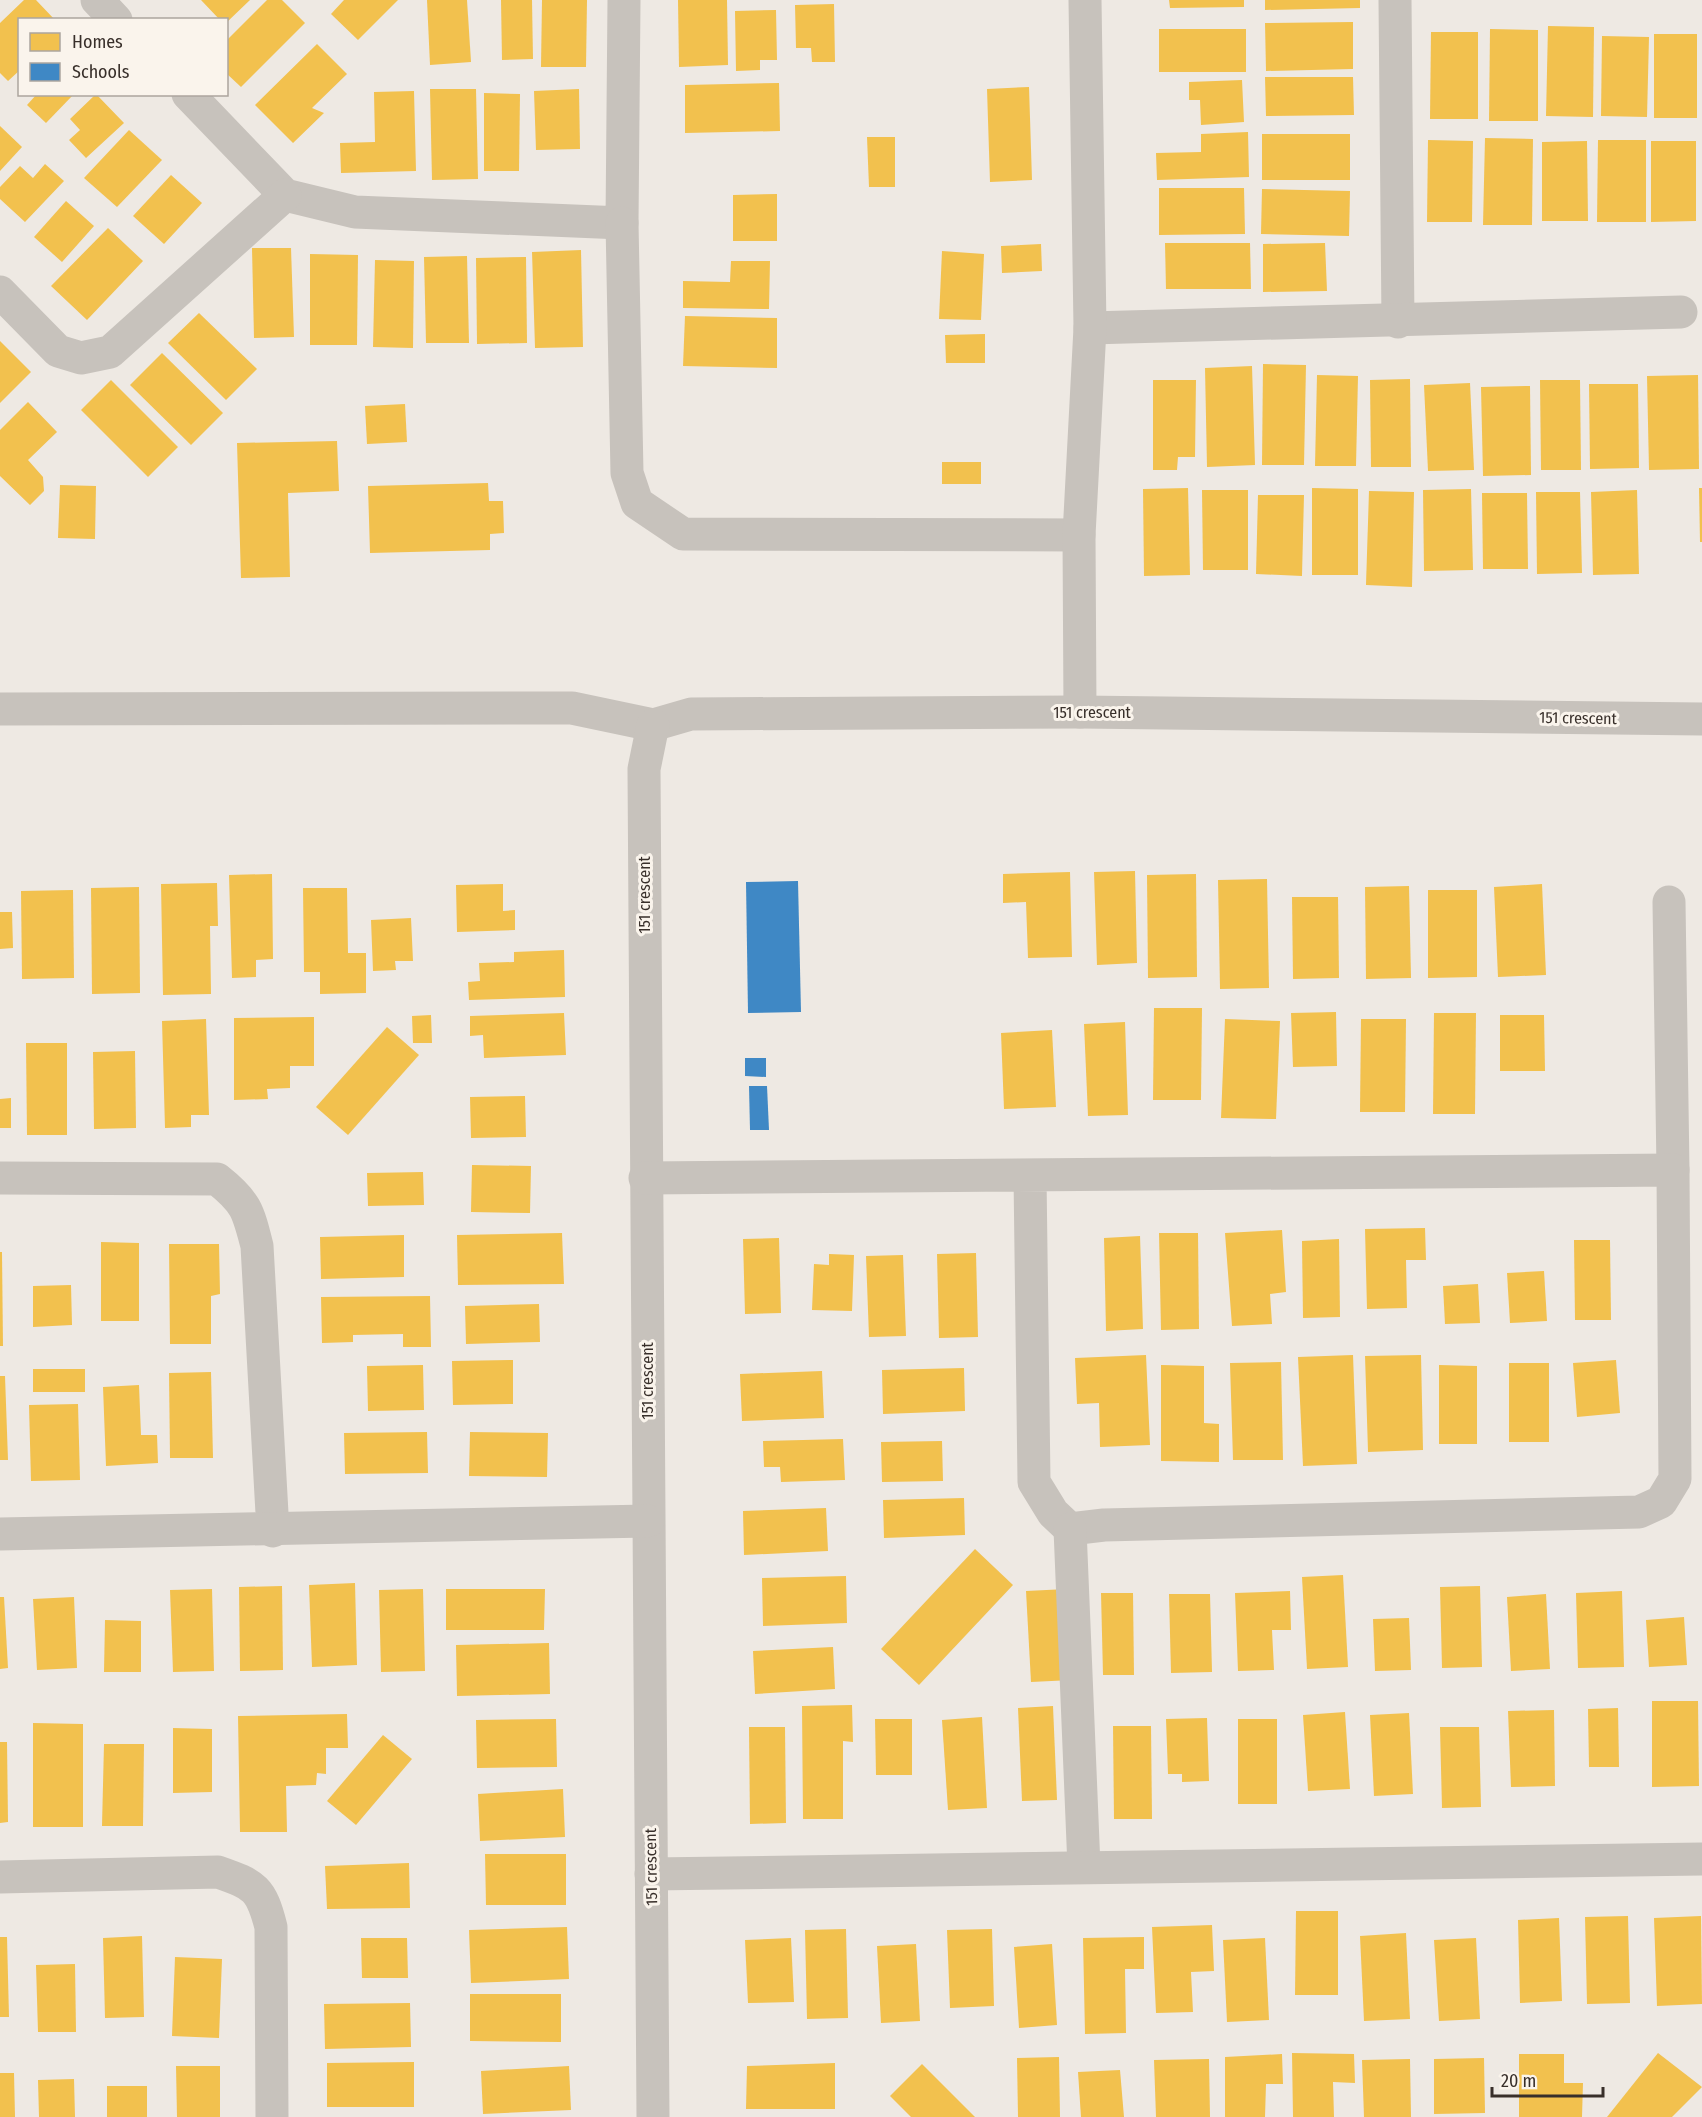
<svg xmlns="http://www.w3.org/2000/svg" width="1702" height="2117" font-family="'Fira Sans Condensed',sans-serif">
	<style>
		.homes { fill: #f2c14e }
		.schools { fill: #3f88c5 }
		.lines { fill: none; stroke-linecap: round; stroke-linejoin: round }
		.minor { stroke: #c7c2bc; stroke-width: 33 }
		.labels { text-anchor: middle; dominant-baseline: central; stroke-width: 6; stroke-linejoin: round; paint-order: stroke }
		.street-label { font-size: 16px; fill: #382f2a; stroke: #faf4ec }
	</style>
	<rect width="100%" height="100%" fill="#eee9e3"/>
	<g class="homes">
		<path d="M24,0H36L55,20H20V70L8,81L0,73V23Z"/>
		<path d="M201,0H250L226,23V20H220Z"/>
		<path d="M267,0H282L305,23L241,87L226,73V41Z"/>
		<path d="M344,0H398L358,40L331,14Z"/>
		<path d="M427,0H467L471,62L430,65Z"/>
		<path d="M501,0H532L533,59L502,60Z"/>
		<path d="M542,0H587L586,67H541Z"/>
		<path d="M678,0H727L728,65L679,67Z"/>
		<path d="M1169,0H1244V7L1170,8Z"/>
		<path d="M1265,0H1360V8L1265,10Z"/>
		<path d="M834,4L835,62H812L811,48H796L795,5Z"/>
		<path d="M776,10L777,60H760V70L736,71L735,11Z"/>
		<path d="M1353,22V69L1266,71L1265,23Z"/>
		<path d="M1548,26L1594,27L1593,117L1546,116Z"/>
		<rect x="1159" y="29" width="87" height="43"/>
		<path d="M1490,29L1538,30V121H1489Z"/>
		<path d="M1431,32H1478V119H1430Z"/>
		<rect x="1654" y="34" width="43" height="84"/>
		<path d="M1602,36L1649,37L1647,117L1601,116Z"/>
		<path d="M317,44L347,74L312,108L324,113L293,143L255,105Z"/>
		<path d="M1265,77H1353L1354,115L1266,116Z"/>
		<path d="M1242,80L1244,122L1201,125L1200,100H1189V82Z"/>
		<path d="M779,83L780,131L685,133V85Z"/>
		<path d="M1029,87L1032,180L990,182L987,89Z"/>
		<path d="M430,89H476L478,179L432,180Z"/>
		<path d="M579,89L580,149L536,150L534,91Z"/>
		<path d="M414,91L416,171L341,173L340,143L375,142L374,92Z"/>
		<path d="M484,93L520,94L519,171H484Z"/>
		<path d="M37,94H74L46,123L27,105Z"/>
		<path d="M96,94L124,123L86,158L69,140L80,130L70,119Z"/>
		<path d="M0,126L22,147L0,171Z"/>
		<path d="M129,130L162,160L117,207L84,178Z"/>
		<path d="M1248,132L1249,177L1157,180L1156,153L1201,152V134Z"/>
		<rect x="1262" y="134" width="88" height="46"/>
		<path d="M867,137H895V187H869Z"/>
		<path d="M1485,138L1533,139L1532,225H1483Z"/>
		<path d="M1428,140L1473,141L1472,222H1427Z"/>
		<path d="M1598,140H1646V222H1597Z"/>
		<path d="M1587,141L1588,221H1542V142Z"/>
		<path d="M1651,141H1696V221L1651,222Z"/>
		<path d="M45,164L64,181L25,222L0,199V187L20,166L33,178Z"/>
		<path d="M171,175L202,203L164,244L133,216Z"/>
		<path d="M1159,188H1244L1245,234L1159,235Z"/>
		<path d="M1262,189L1350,191L1349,236L1261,234Z"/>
		<path d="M777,194V241H733V195Z"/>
		<path d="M66,201L94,226L62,262L34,237Z"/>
		<path d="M108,228L143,261L87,320L51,286Z"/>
		<path d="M1165,243H1250L1251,289H1166Z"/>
		<path d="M1325,243L1327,291L1263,292V244Z"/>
		<path d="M1041,244L1042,271L1002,273L1001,246Z"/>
		<path d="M252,248H291L294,337L254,338Z"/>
		<path d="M581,250L583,347L535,348L532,252Z"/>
		<path d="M942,251L984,254L981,320L939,319Z"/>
		<path d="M310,254L358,255L357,345H310Z"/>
		<path d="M467,256L469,343H426L424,257Z"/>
		<path d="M526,257L527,343L477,344L476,258Z"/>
		<path d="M375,260L414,261L413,348L373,347Z"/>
		<path d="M731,261H770L769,309L683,308V281L730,282Z"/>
		<path d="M199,313L257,369L226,400L168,343Z"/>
		<path d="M685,316L777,318V368L683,366Z"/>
		<path d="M985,334V363H946L945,335Z"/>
		<path d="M0,341L31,372L0,403Z"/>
		<path d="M162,353L223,413L191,445L130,385Z"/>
		<path d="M1263,364L1306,365L1304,465H1262Z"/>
		<path d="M1252,366L1255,465L1207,467L1205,368Z"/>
		<path d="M1317,375L1358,376L1356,466H1315Z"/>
		<path d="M1698,375L1699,469L1649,470L1647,376Z"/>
		<path d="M1410,379L1411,467H1371L1370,380Z"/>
		<path d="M111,380L178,447L148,477L81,410Z"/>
		<path d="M1153,380H1196L1195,457H1178L1177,470H1153Z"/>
		<path d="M1540,380H1580L1581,470H1541Z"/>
		<path d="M1470,383L1474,470L1428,471L1424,385Z"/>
		<path d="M1589,384H1638L1639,468L1590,469Z"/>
		<path d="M1530,386L1531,475L1483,476L1481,387Z"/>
		<path d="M28,402L57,432L28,460L43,477L44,491L30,505L0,476V430Z"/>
		<path d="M405,404L407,442L367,444L365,406Z"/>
		<path d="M337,441L339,491L288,493L290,577L241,578L237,443Z"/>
		<rect x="942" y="462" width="39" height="22"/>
		<path d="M488,483L489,501H503L504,533L490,534V550L370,553L368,486Z"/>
		<path d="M60,485L96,486L95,539L58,538Z"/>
		<path d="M1188,488L1190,575L1144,576L1143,489Z"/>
		<path d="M1312,488L1358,489V575H1312Z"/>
		<path d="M1699,488H1702V542H1700Z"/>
		<path d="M1471,489L1473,570L1424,571L1423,490Z"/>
		<path d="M1202,490H1248V570H1203Z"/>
		<path d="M1637,490L1639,574L1593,575L1591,492Z"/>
		<path d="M1369,491L1414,492L1412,587L1366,585Z"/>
		<path d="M1536,492H1580L1582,573L1537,574Z"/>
		<path d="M1482,493H1527L1528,569H1483Z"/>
		<path d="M1258,495H1304L1302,576L1256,574Z"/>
		<path d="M1135,871L1137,963L1097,965L1094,872Z"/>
		<path d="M1070,872L1072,957L1028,958L1026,902L1003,903V874Z"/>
		<path d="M272,874L273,959L256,960V977L232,978L229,875Z"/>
		<path d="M1196,874L1197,977L1148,978L1147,875Z"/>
		<path d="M1267,879L1269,988L1220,989L1218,880Z"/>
		<path d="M217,883L218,926H210L211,994L163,995L161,884Z"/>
		<path d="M503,884V911L515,910V930L457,932L456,885Z"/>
		<path d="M1542,884L1546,975L1498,977L1494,887Z"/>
		<path d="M1409,886L1411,978L1366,979L1365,887Z"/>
		<path d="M139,887L140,993L92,994L91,888Z"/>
		<path d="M303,888H347L348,953H366V993L320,994V972H304Z"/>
		<path d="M73,890L74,978L22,979L21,891Z"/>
		<path d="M1428,890H1477V977L1428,978Z"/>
		<path d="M1292,897H1338L1339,978L1293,979Z"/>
		<path d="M0,912H12L13,948L0,949Z"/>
		<path d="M411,918L413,961H395L396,970L373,971L371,920Z"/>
		<path d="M564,950L565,997L469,1000L468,982L480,981L479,963L514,962V952Z"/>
		<path d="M1154,1008H1202L1201,1100H1153Z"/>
		<path d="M1336,1012L1337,1066L1293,1067L1291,1013Z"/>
		<path d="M564,1013L566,1055L484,1058L483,1035L470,1036V1016Z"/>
		<path d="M1434,1013H1476L1475,1114H1433Z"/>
		<path d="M431,1015L432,1043H413L412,1016Z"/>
		<path d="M1500,1015H1544L1545,1071H1500Z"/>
		<path d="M314,1017V1066H290V1088L267,1089L268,1099L234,1100V1018Z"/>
		<path d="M206,1019L209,1115H191V1127L165,1128L162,1021Z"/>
		<path d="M1225,1019L1280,1021L1276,1119L1221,1118Z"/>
		<path d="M1361,1019H1406L1405,1112H1360Z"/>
		<path d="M1125,1022L1128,1115L1088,1116L1084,1024Z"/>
		<path d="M387,1027L419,1055L348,1135L316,1107Z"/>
		<path d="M1052,1030L1056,1107L1004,1109L1001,1033Z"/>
		<path d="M26,1043H67V1135H27Z"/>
		<path d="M135,1051L136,1128L94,1129L93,1052Z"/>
		<path d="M525,1096L526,1137L471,1138L470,1097Z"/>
		<path d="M11,1098V1128H0V1099Z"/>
		<path d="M472,1165L531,1166L530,1213L471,1212Z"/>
		<path d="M423,1172L424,1205L368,1206L367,1173Z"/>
		<path d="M1425,1228L1426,1260H1406L1407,1308L1367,1309L1365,1229Z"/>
		<path d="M1282,1230L1286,1292L1270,1294L1272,1324L1232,1326L1225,1233Z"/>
		<path d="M562,1233L564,1284L458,1285L457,1235Z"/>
		<path d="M1159,1233H1198L1199,1329L1161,1330Z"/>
		<path d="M404,1235V1277L321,1279L320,1237Z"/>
		<path d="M1140,1236L1143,1329L1106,1331L1104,1238Z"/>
		<path d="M779,1238L781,1313L745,1314L743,1239Z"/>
		<path d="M1339,1239L1340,1317L1303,1318L1302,1241Z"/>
		<path d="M1574,1240H1610L1611,1320H1575Z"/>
		<path d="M101,1242L139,1243V1321H101Z"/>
		<path d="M169,1244H219L220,1294L211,1296V1344H170Z"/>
		<path d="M0,1252H2L3,1346H0Z"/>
		<path d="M976,1253L978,1337L939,1338L937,1254Z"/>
		<path d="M829,1254L854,1255L852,1311L812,1310L814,1264L829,1265Z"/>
		<path d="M903,1255L906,1336L869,1337L866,1256Z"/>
		<path d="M1544,1271L1547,1321L1510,1323L1507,1273Z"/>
		<path d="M1478,1284L1480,1323L1445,1324L1443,1286Z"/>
		<path d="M71,1285L72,1325L33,1327V1286Z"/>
		<path d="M430,1296L431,1347H403V1334L353,1335V1342L322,1343L321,1297Z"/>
		<path d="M539,1304L540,1342L466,1344L465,1306Z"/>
		<path d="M1146,1355L1150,1445L1100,1447L1099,1403L1077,1404L1075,1358Z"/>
		<path d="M1353,1355L1357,1464L1303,1466L1298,1357Z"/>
		<path d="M1421,1355L1423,1450L1368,1452L1365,1356Z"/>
		<path d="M513,1360V1404L453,1405L452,1361Z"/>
		<path d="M1616,1360L1620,1413L1577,1417L1573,1363Z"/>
		<path d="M1281,1362L1283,1460H1233L1230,1363Z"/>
		<rect x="1509" y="1363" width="40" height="79"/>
		<path d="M423,1365L424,1410L368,1411L367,1366Z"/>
		<path d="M1161,1365L1204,1366V1423L1219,1424V1462L1161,1461Z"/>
		<path d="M1439,1365L1477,1366V1444H1439Z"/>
		<path d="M964,1368L965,1411L883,1414L882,1370Z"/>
		<rect x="33" y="1369" width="52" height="23"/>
		<path d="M822,1371L824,1418L742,1421L740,1374Z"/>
		<path d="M211,1372L213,1458H170L169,1373Z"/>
		<path d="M0,1376H5L8,1460H0Z"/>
		<path d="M139,1385L141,1435H157L158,1463L106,1466L103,1387Z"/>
		<path d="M78,1404L80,1480L31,1481L29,1405Z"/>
		<path d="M427,1432L428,1473L345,1474L344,1433Z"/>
		<path d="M470,1432L548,1433L547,1477L469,1476Z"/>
		<path d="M843,1439L845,1480L781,1482L780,1467H764L763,1441Z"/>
		<path d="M942,1441L943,1481L882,1482L881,1442Z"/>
		<path d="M964,1498L965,1535L884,1538L883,1500Z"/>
		<path d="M826,1508L828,1551L744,1555L743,1511Z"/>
		<path d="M975,1549L1013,1585L919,1685L881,1649Z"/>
		<path d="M1343,1575L1348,1667L1307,1669L1302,1577Z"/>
		<path d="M846,1576L847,1623L763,1626L762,1578Z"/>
		<path d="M355,1583L357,1665L312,1667L309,1585Z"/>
		<path d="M282,1586L283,1670L240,1671L239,1587Z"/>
		<path d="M1480,1586L1482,1667L1442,1668L1440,1587Z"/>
		<path d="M212,1589L214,1671L173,1672L170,1590Z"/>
		<path d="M423,1589L425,1671L381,1672L379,1590Z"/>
		<path d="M446,1589H545L544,1630H446Z"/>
		<path d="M1067,1589L1072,1680L1031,1682L1026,1591Z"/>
		<path d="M1290,1591L1291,1630H1272L1274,1670L1238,1671L1235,1593Z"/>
		<path d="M1622,1591L1624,1667L1578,1668L1576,1593Z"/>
		<path d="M1101,1593H1133L1134,1675H1103Z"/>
		<path d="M1169,1594H1210L1212,1672L1171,1673Z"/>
		<path d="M1546,1594L1550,1669L1511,1671L1507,1597Z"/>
		<path d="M0,1597H4L8,1668L0,1669Z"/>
		<path d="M74,1597L77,1668L37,1670L33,1599Z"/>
		<path d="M1684,1617L1687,1665L1649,1667L1646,1620Z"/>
		<path d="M1409,1618L1411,1670L1375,1671L1373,1619Z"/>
		<path d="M105,1620L141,1621V1672H104Z"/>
		<path d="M549,1643L550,1694L457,1696L456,1645Z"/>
		<path d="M833,1647L835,1689L755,1694L753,1651Z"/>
		<path d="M1652,1701H1698L1699,1786L1652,1787Z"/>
		<path d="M852,1705L853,1742L843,1741V1819H803L802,1706Z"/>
		<path d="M1053,1706L1057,1800L1022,1801L1018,1708Z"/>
		<path d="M1618,1708L1619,1767H1589L1588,1709Z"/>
		<path d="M1554,1710L1555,1786L1511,1787L1508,1711Z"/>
		<path d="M1345,1712L1350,1789L1308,1791L1303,1715Z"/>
		<path d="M1409,1713L1413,1794L1374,1796L1370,1715Z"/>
		<path d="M347,1714L348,1748H326V1774L317,1773L316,1785L286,1786L287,1832H240L238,1716Z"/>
		<path d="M982,1717L987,1808L948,1810L942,1720Z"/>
		<path d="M1207,1718L1209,1781L1182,1782V1774H1168L1166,1719Z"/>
		<path d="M556,1719L557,1767L477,1768L476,1720Z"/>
		<path d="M875,1719H912V1775H876Z"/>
		<rect x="1238" y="1719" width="39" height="85"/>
		<path d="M33,1723L83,1724V1827H33Z"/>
		<path d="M1113,1726H1151L1152,1819H1114Z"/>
		<path d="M749,1727H785L786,1823L750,1824Z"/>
		<path d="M1440,1727H1479L1481,1807L1442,1808Z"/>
		<path d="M173,1728L212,1729V1792L173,1793Z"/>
		<path d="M383,1735L412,1759L356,1825L327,1801Z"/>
		<path d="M0,1742H7L8,1822L0,1823Z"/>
		<path d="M104,1744H144L143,1826H102Z"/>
		<path d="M563,1789L565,1837L480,1841L478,1794Z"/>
		<path d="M485,1854H566V1905H486Z"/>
		<path d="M409,1863L410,1908L327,1909L325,1866Z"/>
		<path d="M1296,1911H1338V1995H1295Z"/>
		<path d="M1628,1916L1630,2003L1587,2004L1585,1917Z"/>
		<path d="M1701,1916L1702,2004L1657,2006L1654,1918Z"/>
		<path d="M1559,1918L1562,2001L1520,2003L1518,1920Z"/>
		<path d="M1212,1925L1214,1971L1191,1972L1193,2012L1156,2013L1152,1927Z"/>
		<path d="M567,1927L569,1979L471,1983L469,1930Z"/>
		<path d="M846,1929L848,2018L807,2019L805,1930Z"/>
		<path d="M992,1929L994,2006L950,2008L947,1930Z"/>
		<path d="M1406,1933L1410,2019L1364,2021L1360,1936Z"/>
		<path d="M142,1936L144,2017L105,2018L103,1938Z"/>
		<path d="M0,1937H7L9,2017H0Z"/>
		<path d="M1144,1937V1969H1125L1126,2033L1085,2034L1083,1938Z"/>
		<path d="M361,1938H407L408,1978H362Z"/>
		<path d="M791,1938L794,2002L748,2003L745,1940Z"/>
		<path d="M1265,1938L1269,2020L1227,2022L1223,1940Z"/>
		<path d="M1476,1938L1480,2019L1439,2021L1434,1940Z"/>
		<path d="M916,1944L920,2021L881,2023L877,1946Z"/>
		<path d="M1052,1944L1057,2025L1019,2028L1014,1947Z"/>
		<path d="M175,1957L222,1959L219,2038L172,2036Z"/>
		<path d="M75,1964L76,2032H38L36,1965Z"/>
		<path d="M470,1994H561V2042L470,2041Z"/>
		<path d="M410,2003L411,2047L325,2049L324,2004Z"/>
		<path d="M1292,2053L1354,2054L1355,2083L1333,2082L1334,2117H1293Z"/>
		<path d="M1658,2053L1702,2087L1672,2117H1607Z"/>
		<path d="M1282,2054L1283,2084H1266L1265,2117H1225V2057Z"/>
		<path d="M1519,2054H1564V2083H1583L1582,2117H1519Z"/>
		<path d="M1059,2057L1060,2117H1018L1017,2058Z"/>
		<path d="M1484,2058L1485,2113L1434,2114V2059Z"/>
		<path d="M1209,2059L1210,2117H1156L1154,2060Z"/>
		<path d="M1410,2059L1411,2117H1364L1362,2060Z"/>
		<path d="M414,2062V2107H327V2063Z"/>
		<path d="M835,2063V2109H746L747,2066Z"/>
		<path d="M922,2064L975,2117H911L890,2096Z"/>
		<path d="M176,2066H220V2117H177Z"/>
		<path d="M569,2066L571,2110L483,2114L481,2071Z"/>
		<path d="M1120,2070L1124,2117H1081L1078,2072Z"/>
		<path d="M0,2073H14L15,2117H0Z"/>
		<path d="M74,2079L75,2117H39L38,2080Z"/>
		<rect x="107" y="2086" width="40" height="31"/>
	</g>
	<g class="schools">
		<path d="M798,881L801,1012L748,1013L746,882Z"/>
		<path d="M745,1058H766V1077L745,1076Z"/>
		<path d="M749,1086H767L769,1130H750Z"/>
	</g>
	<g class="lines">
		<g class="minor">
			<path d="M97,0L116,20"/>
			<path d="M1395,0L1398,322"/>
			<path d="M188,94L285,195L355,212L622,223L624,0"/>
			<path d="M622,223L627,473L637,503L683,534L1079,535"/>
			<path d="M0,292L58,351L81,358L110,352L285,195"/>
			<path d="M1090,328L1681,312"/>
			<path d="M0,709L572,708L653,725L691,714L1080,712L1702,719"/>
			<path d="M1080,712L1079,535L1090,328L1085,0"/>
			<path d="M653,725L644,769L653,2117"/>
			<path d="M1669,902L1673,1170"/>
			<path d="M0,1178L217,1179C246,1202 248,1210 257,1246L273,1531"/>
			<path d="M645,1178L1673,1170L1675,1479L1661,1502L1639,1512L1104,1525L1070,1529L1053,1513L1034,1482L1030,1176"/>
			<path d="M1070,1529L1084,1867"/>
			<path d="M0,1534L648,1521"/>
			<path d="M651,1874L1702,1859"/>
			<path d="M0,1877L218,1872C255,1885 261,1888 271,1927L272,2117"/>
		</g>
	</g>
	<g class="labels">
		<g class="street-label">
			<text x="1092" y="712">151 crescent</text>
			<text transform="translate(1578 718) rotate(1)">151 crescent</text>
			<text transform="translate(644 895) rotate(-90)">151 crescent</text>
			<text transform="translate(647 1381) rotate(-90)">151 crescent</text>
			<text transform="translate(651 1867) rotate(-91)">151 crescent</text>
		</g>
	</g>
	<rect x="18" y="18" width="210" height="78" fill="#faf4ec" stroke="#aca59e" stroke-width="1.5"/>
	<rect x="30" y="33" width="30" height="18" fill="#f2c14e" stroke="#aca59e" stroke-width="1.5"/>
	<text x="72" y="48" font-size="18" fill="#382f2a">Homes</text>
	<rect x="30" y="63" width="30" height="18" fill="#3f88c5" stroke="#aca59e" stroke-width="1.5"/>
	<text x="72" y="78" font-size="18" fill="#382f2a">Schools</text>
	<path d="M1492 2087v9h111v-9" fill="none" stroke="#382f2a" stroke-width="3"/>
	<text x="1501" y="2087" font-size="18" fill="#382f2a" stroke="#faf4ec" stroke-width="4.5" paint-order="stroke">20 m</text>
</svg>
